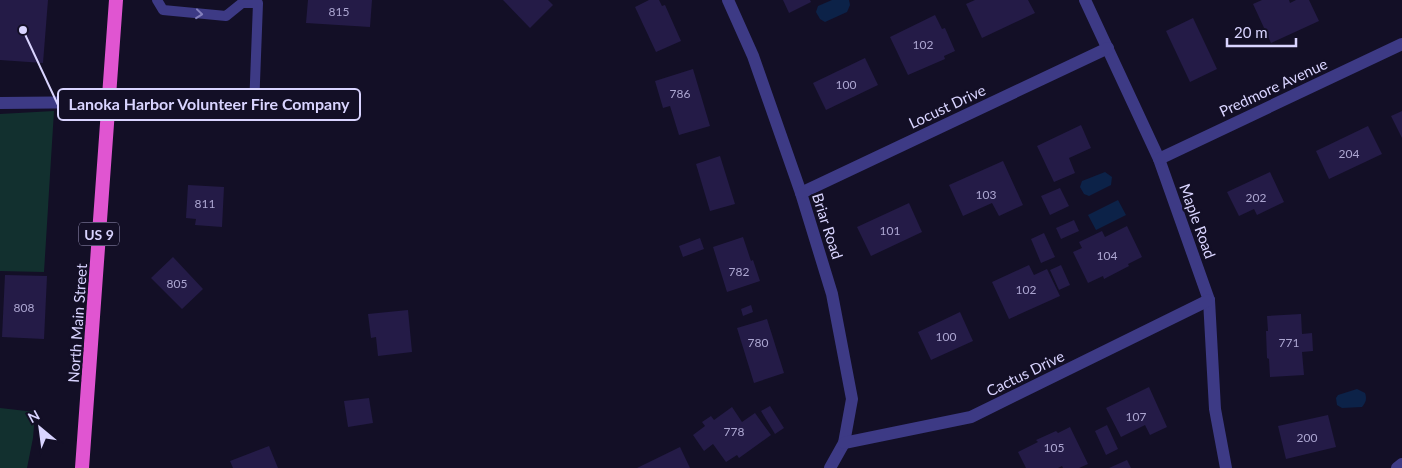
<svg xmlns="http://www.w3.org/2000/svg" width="1402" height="468" font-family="Lato,sans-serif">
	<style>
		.green { fill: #12302f }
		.water { fill: #0c2248 }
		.building { fill: #241b47 }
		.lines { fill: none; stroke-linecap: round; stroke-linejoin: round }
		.service { stroke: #3d3a85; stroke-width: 10 }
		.minor { stroke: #3d3a85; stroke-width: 12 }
		.trunk { stroke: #e055d1; stroke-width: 14 }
		.oneway { stroke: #837fbc }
		.labels { text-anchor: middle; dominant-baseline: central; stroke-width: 4.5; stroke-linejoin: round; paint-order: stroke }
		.number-label { font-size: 12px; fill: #aca6d1 }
		.shield { fill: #130f26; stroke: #9e99be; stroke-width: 1 }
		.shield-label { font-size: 14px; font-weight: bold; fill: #d9d4ff }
		.street-label { font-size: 15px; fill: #d9d4ff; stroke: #130f26 }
		.leader { fill: none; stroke: #d9d4ff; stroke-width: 2 }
		.callout-dot { fill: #d9d4ff; stroke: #130f26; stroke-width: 2 }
		.callout { fill: #130f26; stroke: #d9d4ff; stroke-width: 2 }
		.callout-label { font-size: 16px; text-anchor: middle; font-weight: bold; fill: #d9d4ff }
	</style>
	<rect width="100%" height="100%" fill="#130f26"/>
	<g class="green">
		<path d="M54,111L44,272L0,271V114Z"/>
		<path d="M0,408L35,412L33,438L27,468H0Z"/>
	</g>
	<g class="water">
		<path d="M832,0H849L850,5L847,12L825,22L820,19L816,12L818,6Z"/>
		<path d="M1105,172L1112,177L1111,185L1089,196L1084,194L1080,187L1082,181Z"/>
		<path d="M1118,200L1126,215L1096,230L1088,215Z"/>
		<path d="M1357,389L1365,393C1367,399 1366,402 1362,407L1342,408L1337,405L1336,398L1338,395Z"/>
	</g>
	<g class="building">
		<path d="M0,0H48L43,63L0,60Z"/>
		<path d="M308,0H372L370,27L306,23Z"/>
		<path d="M503,0H548L553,5L530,28Z"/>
		<path d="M649,0H659L662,6L665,5L681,41L656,52L635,7Z"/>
		<path d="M783,0H810L811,2L789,13Z"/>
		<path d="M975,0H1028L1035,13L982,38L966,4Z"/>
		<path d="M1262,0H1289L1290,3L1296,0H1309L1319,21L1271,43L1253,4Z"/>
		<path d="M935,15L942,29L945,28L955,51L944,56L945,59L908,75L890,37Z"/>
		<path d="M1193,18L1217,69L1190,82L1166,31Z"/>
		<path d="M865,58L878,85L826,110L813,83Z"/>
		<path d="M693,69L710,126L679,135L670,106L663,108L655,81Z"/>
		<path d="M1402,111V138L1391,116Z"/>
		<path d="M1081,125L1091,148L1069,158L1075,173L1054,182L1037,146Z"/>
		<path d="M1368,126L1382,154L1329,179L1316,151Z"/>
		<path d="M720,156L735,204L710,211L696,164Z"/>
		<path d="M1003,161L1023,205L999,216L992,203L963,216L949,185Z"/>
		<path d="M1270,172L1284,202L1257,215L1254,209L1239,216L1227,192Z"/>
		<path d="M188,185L224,187L222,227L195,225L196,219L186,218Z"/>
		<path d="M1060,188L1069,206L1050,215L1041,196Z"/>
		<path d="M909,203L922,232L871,256L857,227Z"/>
		<path d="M1074,220L1079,231L1061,239L1056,228Z"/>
		<path d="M1127,226L1142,257L1128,264L1129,266L1104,279L1103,276L1088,283L1073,252L1082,248L1079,242L1102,231L1105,237Z"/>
		<path d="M1044,233L1055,257L1041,263L1031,239Z"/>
		<path d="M743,237L751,261L753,260L760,281L727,292L713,247Z"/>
		<path d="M700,238L704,249L683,257L679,246Z"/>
		<path d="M173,257L203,289L182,309L151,278Z"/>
		<path d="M1029,265L1034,275L1047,269L1060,296L1009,319L992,282Z"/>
		<path d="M1061,265L1070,285L1059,290L1050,270Z"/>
		<path d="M5,275L47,276L44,339L2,337Z"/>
		<path d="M751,305L753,312L743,316L741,309Z"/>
		<path d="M408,310L412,352L378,356L376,337L371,338L368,314Z"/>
		<path d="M960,312L973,341L931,360L918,332Z"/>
		<path d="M1301,314L1302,334L1312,333L1313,351L1302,352L1304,375L1270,377L1269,359L1267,358L1266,331H1268L1267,316Z"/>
		<path d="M767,319L784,373L754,383L737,328Z"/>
		<path d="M1149,387L1167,427L1150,435L1145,425L1121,437L1106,408Z"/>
		<path d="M369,398L373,423L348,427L344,401Z"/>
		<path d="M770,406L784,428L775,434L761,411Z"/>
		<path d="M732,407L742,422L755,413L771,435L739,458L737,455L726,462L713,444L704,451L693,435L705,426L702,422L711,416L714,420Z"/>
		<path d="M1328,415L1336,447L1286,459L1278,426Z"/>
		<path d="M1107,425L1118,449L1106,455L1095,431Z"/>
		<path d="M1070,427L1088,464L1079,468H1063L1062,466L1058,468H1026L1018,452L1038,442L1036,440L1056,431L1058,433Z"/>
		<path d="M269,446L278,468H233L230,461Z"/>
		<path d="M680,447L690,468H637Z"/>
		<path d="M1127,460L1131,468H1109Z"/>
	</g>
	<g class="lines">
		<path class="service" d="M157,0L163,10L226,16L242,3H258L254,108"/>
		<g class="minor">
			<path d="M728,0L753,56L801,193L832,294L852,399L844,443L830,468"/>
			<path d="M1085,0L1159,159L1209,300L1215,409L1226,468"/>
			<path d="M0,103L109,102"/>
			<path d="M1159,159L1402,44"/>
			<path d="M801,193L1108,48"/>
			<path d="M844,443L971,417L1209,300"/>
			<path d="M1397,468L1402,464"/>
		</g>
		<path class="trunk" d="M82,468L116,0"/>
	</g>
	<defs><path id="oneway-chevron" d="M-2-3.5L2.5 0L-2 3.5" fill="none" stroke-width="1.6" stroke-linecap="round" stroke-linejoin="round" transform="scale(1.25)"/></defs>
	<use class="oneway" href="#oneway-chevron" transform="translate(199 14) rotate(6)"/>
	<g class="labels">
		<g class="number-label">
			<text x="339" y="11">815</text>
			<text x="923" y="44">102</text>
			<text x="846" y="84">100</text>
			<text x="680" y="93">786</text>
			<text x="1349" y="153">204</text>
			<text x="986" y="194">103</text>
			<text x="1256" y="197">202</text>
			<text x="205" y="203">811</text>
			<text x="890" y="230">101</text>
			<text x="1107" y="255">104</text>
			<text x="739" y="271">782</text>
			<text x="177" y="283">805</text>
			<text x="1026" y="289">102</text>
			<text x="24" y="307">808</text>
			<text x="946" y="336">100</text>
			<text x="758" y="342">780</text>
			<text x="1289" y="342">771</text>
			<text x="1136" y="416">107</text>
			<text x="734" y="431">778</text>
			<text x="1307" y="437">200</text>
			<text x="1054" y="447">105</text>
		</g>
		<rect class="shield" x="79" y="222.5" width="40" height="23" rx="4"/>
		<g class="shield-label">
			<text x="99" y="234">US 9</text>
		</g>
		<g class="street-label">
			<text transform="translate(1273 87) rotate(-25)">Predmore Avenue</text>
			<text transform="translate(947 106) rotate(-25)">Locust Drive</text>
			<text transform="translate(1198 221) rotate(70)">Maple Road</text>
			<text transform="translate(828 226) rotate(72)">Briar Road</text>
			<text transform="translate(77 323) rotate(-86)">North Main Street</text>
			<text transform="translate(1025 373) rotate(-26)">Cactus Drive</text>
		</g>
	</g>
	<path class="leader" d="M23 30L58 105"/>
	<circle class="callout-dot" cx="23" cy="30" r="5"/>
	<rect class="callout" x="58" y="89" width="302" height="31" rx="5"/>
	<g class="callout-label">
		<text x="209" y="110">Lanoka Harbor Volunteer Fire Company</text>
	</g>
	<g transform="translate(40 428) rotate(331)" stroke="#130f26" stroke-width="4" paint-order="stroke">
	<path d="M0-4L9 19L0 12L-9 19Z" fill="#d9d4ff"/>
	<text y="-8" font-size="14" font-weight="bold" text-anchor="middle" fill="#d9d4ff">N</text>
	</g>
	<path d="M1227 38v8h69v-8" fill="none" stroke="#d9d4ff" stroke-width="2.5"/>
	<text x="1234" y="38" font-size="15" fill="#d9d4ff" stroke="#130f26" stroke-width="4" paint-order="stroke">20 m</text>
</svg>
